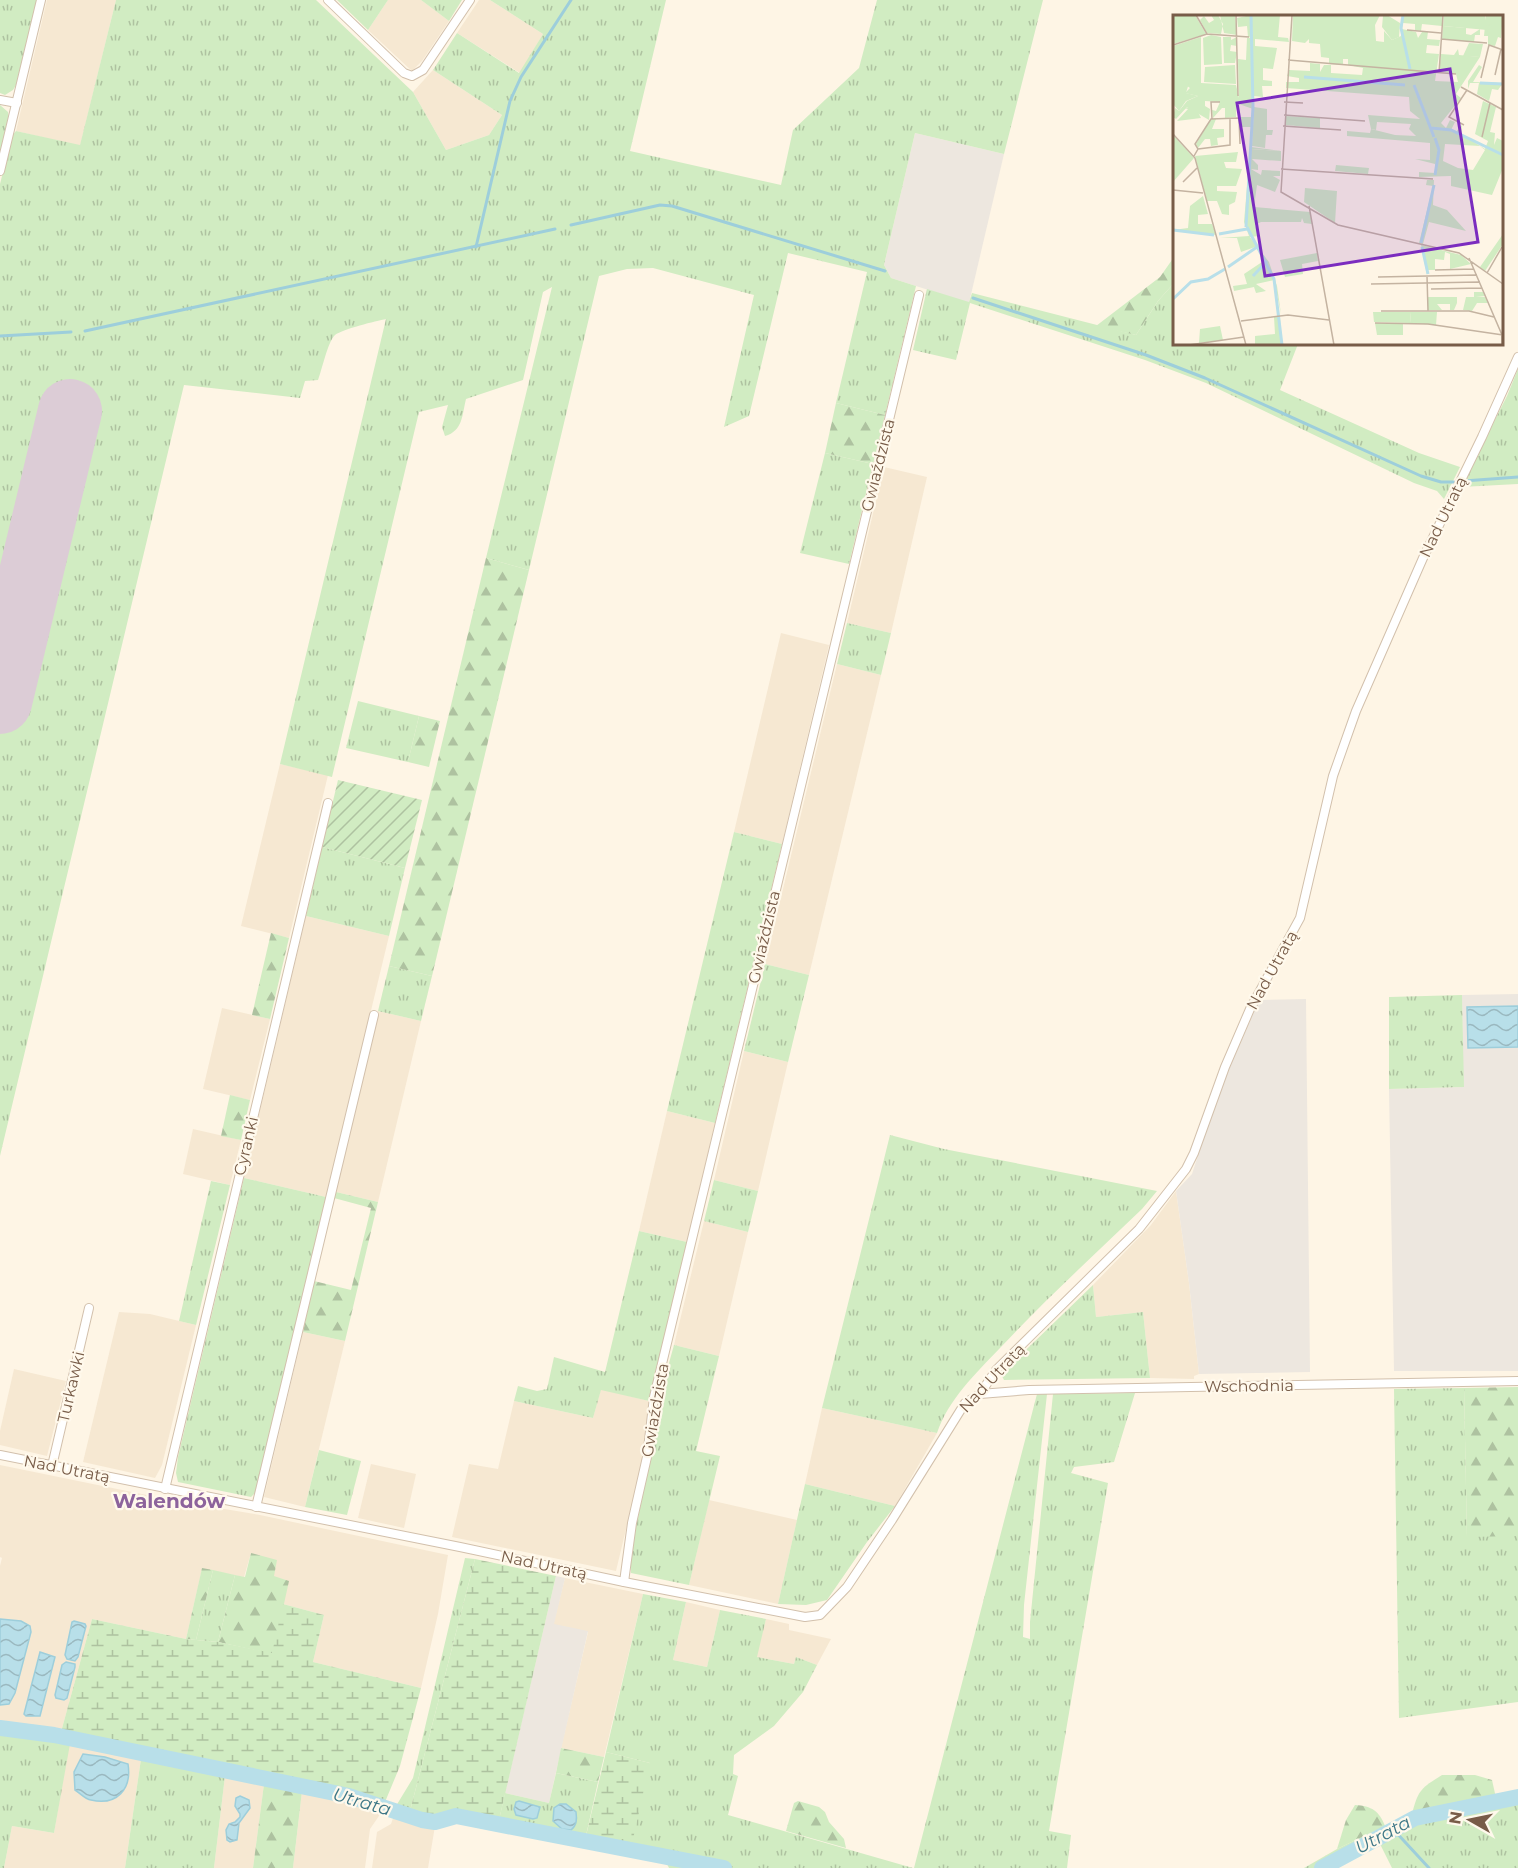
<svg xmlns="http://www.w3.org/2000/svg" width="1518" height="1868" font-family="Montserrat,sans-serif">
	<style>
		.residential { fill: #f6e8d2 }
		.industrial { fill: #ede7df }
		.grass { fill: url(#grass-tufts) }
		.forest { fill: url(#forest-firs) }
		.wetland { fill: url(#wetland-marsh) }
		.garden { fill: url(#garden-furrows) }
		.water { fill: url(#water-waves); stroke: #9dcedb; stroke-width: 1.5 }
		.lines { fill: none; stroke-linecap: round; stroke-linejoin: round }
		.stream { stroke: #9dcedb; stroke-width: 3 }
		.river { stroke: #b8dfe9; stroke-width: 16 }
		.runway { stroke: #dcccd6; stroke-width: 64 }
		.street-casing { stroke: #d2c0ac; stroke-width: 10 }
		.street { stroke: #fff; stroke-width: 8 }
		.labels { text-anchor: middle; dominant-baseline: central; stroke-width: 4.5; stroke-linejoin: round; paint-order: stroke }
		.street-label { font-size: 16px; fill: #785c48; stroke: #fff9ec }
		.water-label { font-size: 18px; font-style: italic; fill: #3d7686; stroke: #fff9ec }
		.quarter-label { font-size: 20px; font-weight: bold; fill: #8c639c; stroke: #fff9ec }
		.inset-river { fill: none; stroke: #b8dfe9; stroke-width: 3 }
		.inset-road { fill: none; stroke: #c4b3a1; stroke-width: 1.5 }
		.view { fill: #7b2cbf; fill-opacity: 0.15; stroke: #7b2cbf; stroke-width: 3 }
		.inset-edge { fill: none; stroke: #785c48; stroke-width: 3 }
	</style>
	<defs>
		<pattern id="grass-tufts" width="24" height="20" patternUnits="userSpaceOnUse" patternTransform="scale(1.5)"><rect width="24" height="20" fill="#d1ecc2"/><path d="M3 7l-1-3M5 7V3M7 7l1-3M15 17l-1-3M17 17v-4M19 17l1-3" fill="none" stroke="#aec2a0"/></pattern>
		<pattern id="forest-firs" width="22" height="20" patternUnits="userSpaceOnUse" patternTransform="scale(1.5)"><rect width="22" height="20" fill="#d1ecc2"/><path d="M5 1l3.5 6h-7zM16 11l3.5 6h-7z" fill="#aec2a0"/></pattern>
		<pattern id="wetland-marsh" width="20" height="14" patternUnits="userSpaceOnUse" patternTransform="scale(1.5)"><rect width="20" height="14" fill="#d1ecc2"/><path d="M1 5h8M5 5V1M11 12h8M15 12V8" fill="none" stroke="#aec2a0"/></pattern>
		<pattern id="garden-furrows" width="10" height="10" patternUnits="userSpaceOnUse" patternTransform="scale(1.5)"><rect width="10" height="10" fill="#d1ecc2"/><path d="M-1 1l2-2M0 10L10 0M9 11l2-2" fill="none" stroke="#aec2a0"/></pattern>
		<pattern id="water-waves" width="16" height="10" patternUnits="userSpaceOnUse" patternTransform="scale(1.5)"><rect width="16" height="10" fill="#b8dfe9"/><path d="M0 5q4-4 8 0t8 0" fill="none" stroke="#9ab8bf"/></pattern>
	</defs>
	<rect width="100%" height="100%" fill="#fef5e5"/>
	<g class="residential">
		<path d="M47,0H116L80,146L16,131Z"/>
		<path d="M388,0H421L449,21L422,61L412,71L368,30Z"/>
		<path d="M479,0H490L543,34L520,73L457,33Z"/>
		<path d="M433,70L502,115L489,135L446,150L413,92Z"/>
		<path d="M884,467L927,477L891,633L847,623Z"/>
		<path d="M781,633L829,645L782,844L734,832Z"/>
		<path d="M837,664L881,675L809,975L765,964Z"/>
		<path d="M280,764L328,775L289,938L241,926Z"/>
		<path d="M306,916L389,936L326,1197L244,1178Z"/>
		<path d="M222,1008L270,1019L250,1100L203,1089Z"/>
		<path d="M378,1011L421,1021L378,1202L336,1192Z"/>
		<path d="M744,1051L788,1062L758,1191L714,1180Z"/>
		<path d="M667,1111L715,1123L687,1242L639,1231Z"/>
		<path d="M193,1129L241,1140L230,1185L183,1174Z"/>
		<path d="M1176,1191L1189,1283L1199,1374L1194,1376V1379L1150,1378L1143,1312L1096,1317L1093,1285L1151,1225Z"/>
		<path d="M704,1221L748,1232L719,1356L674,1345Z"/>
		<path d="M119,1312L150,1314L196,1325L162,1465L155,1478L83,1462Z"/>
		<path d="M303,1332L345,1341L305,1507L264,1497Z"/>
		<path d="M14,1369L66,1381L47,1456L0,1445V1431Z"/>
		<path d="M601,1389L649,1401L647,1415V1441L616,1571L452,1537L469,1464L498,1469L514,1401L593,1418Z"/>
		<path d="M822,1408L937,1433L895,1506L805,1484Z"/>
		<path d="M371,1464L416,1474L404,1528L358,1518Z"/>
		<path d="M0,1465L171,1500L260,1515L448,1555L438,1614L421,1688L313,1662L324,1615L283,1604L288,1581L273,1576L251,1553L244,1577L202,1569L186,1639L92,1619L61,1732L0,1721V1566L2,1558L0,1557Z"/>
		<path d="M709,1500L797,1520L778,1604L689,1585Z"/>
		<path d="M565,1578L643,1594L604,1757L561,1748L588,1632L553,1625Z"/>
		<path d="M686,1602L720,1610L707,1667L673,1660Z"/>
		<path d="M766,1619L789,1624V1630L831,1639L817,1665L796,1657L794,1664L756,1657Z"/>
		<path d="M69,1744L141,1759L125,1868H4L12,1826L54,1833Z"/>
		<path d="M225,1776L264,1784L253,1868H214Z"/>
		<path d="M302,1791L383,1810L370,1829L365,1868H293Z"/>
		<path d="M394,1815L428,1826H435L428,1868H372L377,1832L391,1824Z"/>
	</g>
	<g class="industrial">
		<path d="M915,133L1004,154L969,303L891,278L884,265Z"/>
		<path d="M1518,994V1371H1394L1389,1089L1463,1087L1462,995Z"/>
		<path d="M1306,999L1310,1372L1199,1374L1189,1283L1176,1191L1192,1174L1217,1097L1259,1000Z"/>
		<path d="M556,1576L565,1578L554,1624L588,1631L549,1803L505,1793Z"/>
	</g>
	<g class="grass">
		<path d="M0,0H37L16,85L13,90L5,95L0,93Z"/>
		<path d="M116,0H316L413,92L446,150L489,135L502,115L433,70L457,33L519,73L543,34L490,0H666L630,151L781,185L793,130L859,68L877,0H1043L1004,154L915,133L884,265L891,278L916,286L885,415L836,403L867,272L788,253L749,416L724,427L754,295L653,268L627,269L599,276L529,570L486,558L552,287L543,292L523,380L466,399C462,415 463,431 445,436L442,427L448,405L419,412L332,777L280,764L386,319C376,321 343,329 335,335C328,341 322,370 318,380L305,381L300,398L184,385L0,1156V184L12,136L16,131L80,145Z"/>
		<path d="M337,0H388L368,30Z"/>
		<path d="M421,0H462L449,21Z"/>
		<path d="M0,105L8,112L9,120L0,156Z"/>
		<path d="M1174,283V344H1298L1280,390L1419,453L1460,467L1444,499L1437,491L1414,483L1206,383L1145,360L970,303L956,360L913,350L927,289L969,302L972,293L1136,335L1158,301Z"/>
		<path d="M1518,369V484L1461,487L1507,396Z"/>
		<path d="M825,453L873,464L849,564L800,553Z"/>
		<path d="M847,623L891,633L881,675L837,664Z"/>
		<path d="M358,701L419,716L408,762L346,748Z"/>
		<path d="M734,832L782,844L715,1123L667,1111Z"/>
		<path d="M322,847L405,868L389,936L306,916Z"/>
		<path d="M765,964L809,975L788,1062L744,1051Z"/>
		<path d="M389,966L432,976L421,1021L378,1011Z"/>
		<path d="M1462,995L1464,1087L1389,1089V997Z"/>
		<path d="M890,1135L944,1149L1157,1191L1142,1209C1094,1255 1045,1300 1000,1348C976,1373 948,1400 937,1433L822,1408Z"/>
		<path d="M244,1178L326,1197L255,1493L251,1497L178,1482L176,1473L178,1457Z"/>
		<path d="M714,1180L758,1191L748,1232L704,1221Z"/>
		<path d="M211,1181L230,1185L196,1325L179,1321Z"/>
		<path d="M639,1231L687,1242L649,1401L601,1390L593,1418L514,1401L518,1386L537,1391L547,1389L554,1357L605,1372Z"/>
		<path d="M1093,1285L1096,1317L1143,1312L1150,1378L1004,1380L1001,1374Z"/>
		<path d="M674,1345L719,1356L696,1451L720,1456L689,1585L631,1573V1550L654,1443L656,1417L662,1388Z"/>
		<path d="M1464,1388L1467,1536H1518V1702L1399,1718L1394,1389Z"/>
		<path d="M1135,1393L1114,1462L1074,1467L1071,1473L1108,1483L1049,1831L1071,1835L1067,1868H914L1037,1394H1047L1024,1605L1023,1637L1030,1639V1622L1053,1394Z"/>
		<path d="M319,1450L361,1461L347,1515L305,1507Z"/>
		<path d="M805,1484L895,1506L867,1542L827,1600L806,1605L778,1604Z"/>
		<path d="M465,1558L475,1559L410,1811L431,1818L454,1812L499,1820L505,1793L549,1803L556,1773L598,1782L585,1840L650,1763L606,1752L643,1594L686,1602L673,1660L707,1667L720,1610L766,1619L757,1657L794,1664L796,1657L817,1665L803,1692L774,1726L734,1755L733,1774L738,1776L728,1815L913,1868H669L667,1864L463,1822L428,1826L382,1810L341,1799L225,1776L214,1868H125L141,1759L70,1744L54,1833L12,1826L4,1868H0V1721L224,1765L361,1795L396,1806L413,1778Z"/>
		<path d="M213,1570L235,1575L218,1642L196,1640Z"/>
		<path d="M1518,1794V1868H1392L1379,1842L1329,1868H1304L1337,1849L1407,1815Z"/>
	</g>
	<g class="forest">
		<path d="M1174,257V283L1158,301L1136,335L1096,326L1160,277Z"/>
		<path d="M836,403L885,415L873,464L825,453Z"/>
		<path d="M486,558L529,570L432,976L389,966Z"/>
		<path d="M419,716L440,721L429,767L408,762Z"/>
		<path d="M271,933L289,938L270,1019L252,1015Z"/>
		<path d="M230,1095L250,1100L241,1140L221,1136Z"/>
		<path d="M336,1192L378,1202L345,1341L303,1332L314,1281L351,1290L371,1208L334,1198Z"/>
		<path d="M1518,1387V1536L1467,1537L1464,1388Z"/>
		<path d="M251,1553L277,1560L274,1576L289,1581L273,1654L218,1642L235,1575L245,1577Z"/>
		<path d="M202,1568L213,1570L196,1640L186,1639Z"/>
		<path d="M561,1748L604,1757L598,1782L556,1773Z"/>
		<path d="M1442,1775H1475L1492,1780L1496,1798L1412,1814C1418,1790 1421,1788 1442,1775Z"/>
		<path d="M264,1784L302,1791L293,1868H253Z"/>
		<path d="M798,1801L819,1807L825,1812L829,1822L844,1839L846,1848L786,1831L794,1803Z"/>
		<path d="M1355,1805C1372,1806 1379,1811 1385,1826L1337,1849L1346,1820Z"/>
	</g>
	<g class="wetland">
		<path d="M475,1559L556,1576L499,1820L454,1812L431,1818L410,1811Z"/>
		<path d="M283,1604L324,1615L313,1662L421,1688L400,1766L385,1802L361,1795L224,1765L61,1732L92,1619L186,1639L218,1642L272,1653Z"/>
		<path d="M606,1752L650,1763L631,1848L585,1840Z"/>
	</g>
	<path class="garden" d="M338,780L422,800L405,868L322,847Z"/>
	<g class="water">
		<path d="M1518,1006V1047L1468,1048L1467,1007Z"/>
		<path d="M0,1619L21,1621L30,1626L31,1632L15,1693L9,1704L0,1705Z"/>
		<path d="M74,1621L85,1624L86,1626L78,1657L75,1661L67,1659L65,1655L72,1622Z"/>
		<path d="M40,1652L55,1657L40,1716H26L24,1714Z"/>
		<path d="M66,1662L75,1664V1667L67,1698L64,1700L56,1698L55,1695L62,1665Z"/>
		<path d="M83,1754L105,1757L128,1764C132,1789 117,1806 91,1800C85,1799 80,1793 75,1790L74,1772Z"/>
		<path d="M240,1796L249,1800L250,1808L239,1823L237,1840L230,1842L227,1840L226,1830L229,1824L235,1822L240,1817V1814L235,1806L236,1798Z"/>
		<path d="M519,1801L540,1807L537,1818L533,1819L516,1815L514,1809L516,1802Z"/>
		<path d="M560,1804H566L576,1812C577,1819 577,1825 571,1830L562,1829L553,1821L554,1808Z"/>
	</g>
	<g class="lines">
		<g class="stream">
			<path d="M571,225L660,205L672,206L885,271"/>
			<path d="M476,247L510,101L521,77L571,0"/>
			<path d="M973,298L1146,355L1205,378L1421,476L1441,482H1454"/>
			<path d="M85,331L555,229"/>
			<path d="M0,336L71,332"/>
			<path d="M1464,481L1518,477"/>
			<path d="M1393,1829L1429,1868"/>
		</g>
		<g class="river">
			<path d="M0,1728L54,1735L88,1742L349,1796L422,1820L435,1822L456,1816L724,1868"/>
			<path d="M1322,1868L1415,1818L1518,1797"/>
		</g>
		<path class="runway" d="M0,702L70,411"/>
		<g class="street-casing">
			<g id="street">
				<path d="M328,0L404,73L412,76L423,70L470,0"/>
				<path d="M0,100L17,103"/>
				<path d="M0,171L41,0"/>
				<path d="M980,1394L1029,1390L1518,1381"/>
				<path d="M0,1455L460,1547L624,1582L805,1617L820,1615L847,1587L892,1520L965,1403L980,1394L996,1370L1139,1229L1186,1169L1194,1153L1225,1067L1250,1009L1300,918L1333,776L1356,711L1423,558L1482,437L1518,357"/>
				<path d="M52,1466L89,1308"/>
				<path d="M165,1489L328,803"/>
				<path d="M256,1507L374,1015"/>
				<path d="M624,1582L632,1523L647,1457L654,1397L919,295"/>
			</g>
		</g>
		<use href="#street" class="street"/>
	</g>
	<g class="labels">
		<g class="street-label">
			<text transform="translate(878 465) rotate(-76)">Gwiaździsta</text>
			<text transform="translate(1443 517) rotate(-64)">Nad Utratą</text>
			<text transform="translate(764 937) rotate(-77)">Gwiaździsta</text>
			<text transform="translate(1272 970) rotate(-61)">Nad Utratą</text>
			<text transform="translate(246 1146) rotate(-77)">Cyranki</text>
			<text transform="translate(992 1378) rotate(-47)">Nad Utratą</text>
			<text transform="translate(1249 1386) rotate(-1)">Wschodnia</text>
			<text transform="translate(71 1387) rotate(-77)">Turkawki</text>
			<text transform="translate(655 1410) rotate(-80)">Gwiaździsta</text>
			<text transform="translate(67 1469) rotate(11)">Nad Utratą</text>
			<text transform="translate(544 1565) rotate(12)">Nad Utratą</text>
		</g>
		<g class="water-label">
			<text transform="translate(362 1802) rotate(16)">Utrata</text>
			<text transform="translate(1383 1835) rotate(-28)">Utrata</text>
		</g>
		<g class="quarter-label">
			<text x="169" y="1501">Walendów</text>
		</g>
	</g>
	<g transform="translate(1173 15)">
		<rect width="330" height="330" fill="#fef5e5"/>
		<path d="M38,0H45L50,9L48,19L34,18L27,5L31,1L36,8L41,5ZM47,0H62L64,20L51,18ZM78,0L80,22L96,8L95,1L107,0L105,22L115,23L116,27L82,24V31L104,33L100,54L90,53V65L99,66V71H89L90,82L81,81L79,132L108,136L79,134V144L85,150V155L78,154L88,160L89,155L107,156V161H100L107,165L102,177L84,170L81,192L137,197L139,209L131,208L129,203L128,207H88L82,210L86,221L77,222L96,247L104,271L108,299L101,265L83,269L93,276L83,278L81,272L61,276L60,271L74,269L71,259L92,245L88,239L82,232L68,237L64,223H47L76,221L71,207L79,112H67V102H79L80,94L63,88V102L52,103V93H49L40,103L39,95L43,96L47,87L32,86V91L37,94L36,105L14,92L3,104L0,102L2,93L6,96L14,86L25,81L12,78L17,73L0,61V31L28,22V68L63,70L66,83L65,44L73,45L74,23H80L75,22L74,11L65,12L64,3ZM120,0H207L202,10L203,26L211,27V16L219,25L228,21L229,0H270L269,11L249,9L248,16L242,15V9L230,8L229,14L243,17L245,23L249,17H255L254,24L267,25L266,31L254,30L253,38L266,39L262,66L285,67L283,59L266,56L268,39L281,40L285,34L286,40L307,42L283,79L288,83L268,108L273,113L277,105L282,107L278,115L283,117L289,110L288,119L312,134L315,126L302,119L310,86L323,92L317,117L322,118L321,130L324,123L330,126V153L319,180L278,171V161L246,162V157L262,158V149L242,144L257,145V128L222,125V120L243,121L236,114L238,109L204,107L203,115L198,114L195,100L247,104L237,96L236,82L113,73V67H126V63L114,61L116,55L137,56V48L147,49V57L151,50H158V58L189,60L190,53L175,50V44H170V50L156,49V43L148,42L147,29L136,28V24L132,28L119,26ZM272,129L307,131L312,135L300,155L285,153L270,146ZM313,0H330L328,23L325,22L322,31L315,30V21H311ZM270,11L293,13V19L298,20L307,14V20H302L301,27L269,24ZM38,20L48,22L49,49L31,50L30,23ZM50,22H58V25L64,22V31L58,30L57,36L64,37L62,48H51ZM62,50L63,69L31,67L32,52ZM306,50L309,52L300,67L330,68L325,75L319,74L316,86L304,79L306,68H297L295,74V66ZM112,101L147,103V113L112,110ZM65,137L63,147H51L53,153L69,154L63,171H44V176L64,177L62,187L56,190V200L49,199L44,186H34L22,141ZM163,150L196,153L195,159L162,156ZM254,165H261L260,190L274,195L293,216L256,207L250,229L246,228L260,171L253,170ZM132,173L164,176L162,208L131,187ZM30,181L35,199L25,200V209H39L43,220L0,215L15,213L17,191ZM330,219V229L312,256L307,252ZM248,230L288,240L298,249L277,254V239L272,237L271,245L262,244V255H255L254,260ZM144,238L145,246L129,249L130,259L112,262L107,245ZM301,277H310L312,281L303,282H312L315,288H304L299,296L290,295L293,282H301ZM255,282H284V288L281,295H277V289H264L269,295H255ZM238,297H264L263,310L237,308ZM101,302H107L108,330H75L82,329V321L102,319ZM47,311L50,325L26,328L27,314Z" fill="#d1ecc2" fill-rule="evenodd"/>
		<path d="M271,0H312L314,11L319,9L316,20L314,15L270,11ZM296,28L310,29L307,42L290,41ZM0,61L16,68L13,78L25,81L13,86L6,96L0,89ZM22,91L28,103L4,106L15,94L11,93ZM38,104H43L39,114H51V122L44,123L45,130L38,131L37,124H32L25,133L23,129ZM198,114L222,120V125L174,121V116L197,118ZM200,297H238L237,308L201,307ZM202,308L230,309V320H204Z" fill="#d1ecc2"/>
		<path d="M78,0H97L96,11L87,23L80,22ZM81,92L94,94V115H100L99,120H93L92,133L79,131ZM78,134L108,136V146L79,144Z" fill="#d1ecc2"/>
		<path d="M214,0L227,8L226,22L219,25L209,12L210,1Z" fill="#d1ecc2"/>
		<path d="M0,0H22L33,19L0,29ZM0,120L21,143L0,167Z" fill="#d1ecc2"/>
		<path class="inset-river" d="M230,0L228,13L237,54M131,62L232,70M307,68L330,69M241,70L261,122M258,113L278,115L330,140M262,123L266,135L262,160M73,212L80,92L78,0M74,212L101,264L109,330M0,215L41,220M46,219L74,214M248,228L261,170M249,232L255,259M55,252L84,232M80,261L94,246M0,284L18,267L35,264L52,254"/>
		<path class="inset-road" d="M23,0L34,19M63,0L65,81M119,0L108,177L165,210L286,238L330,269M234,15L268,18M268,24L314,28M0,30L34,19L76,22M115,45L283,59M266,58L270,0M322,60L328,34M308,63L316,30L330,35M288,72L330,95M111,87L130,88M111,100L192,106M39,104L38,87H47M291,110L276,102L294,75M110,111L168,115M0,119L22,143L73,330M309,122L317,88M25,134L57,130V103M21,141L25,134L22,129L38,104L66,103L67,129M108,154L260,164M10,167L24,153M0,175L30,178M136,191L161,330M296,243L329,320V330M262,255L301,254M314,258L329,232M254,261L255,296M205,262L304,260M198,269L307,267M258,274L309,273M208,296H296L321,302M68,306L115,300L156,305M202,308L255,309L330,320M16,330L71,322"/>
		<path class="view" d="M277,54L305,227L92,261L64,88Z"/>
		<rect width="330" height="330" class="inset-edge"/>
	</g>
	<g transform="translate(1470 1820) rotate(279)" stroke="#fff9ec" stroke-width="4.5" paint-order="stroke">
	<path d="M0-4.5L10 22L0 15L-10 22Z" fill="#785c48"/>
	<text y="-9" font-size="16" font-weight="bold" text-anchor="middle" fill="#785c48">N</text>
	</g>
</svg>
